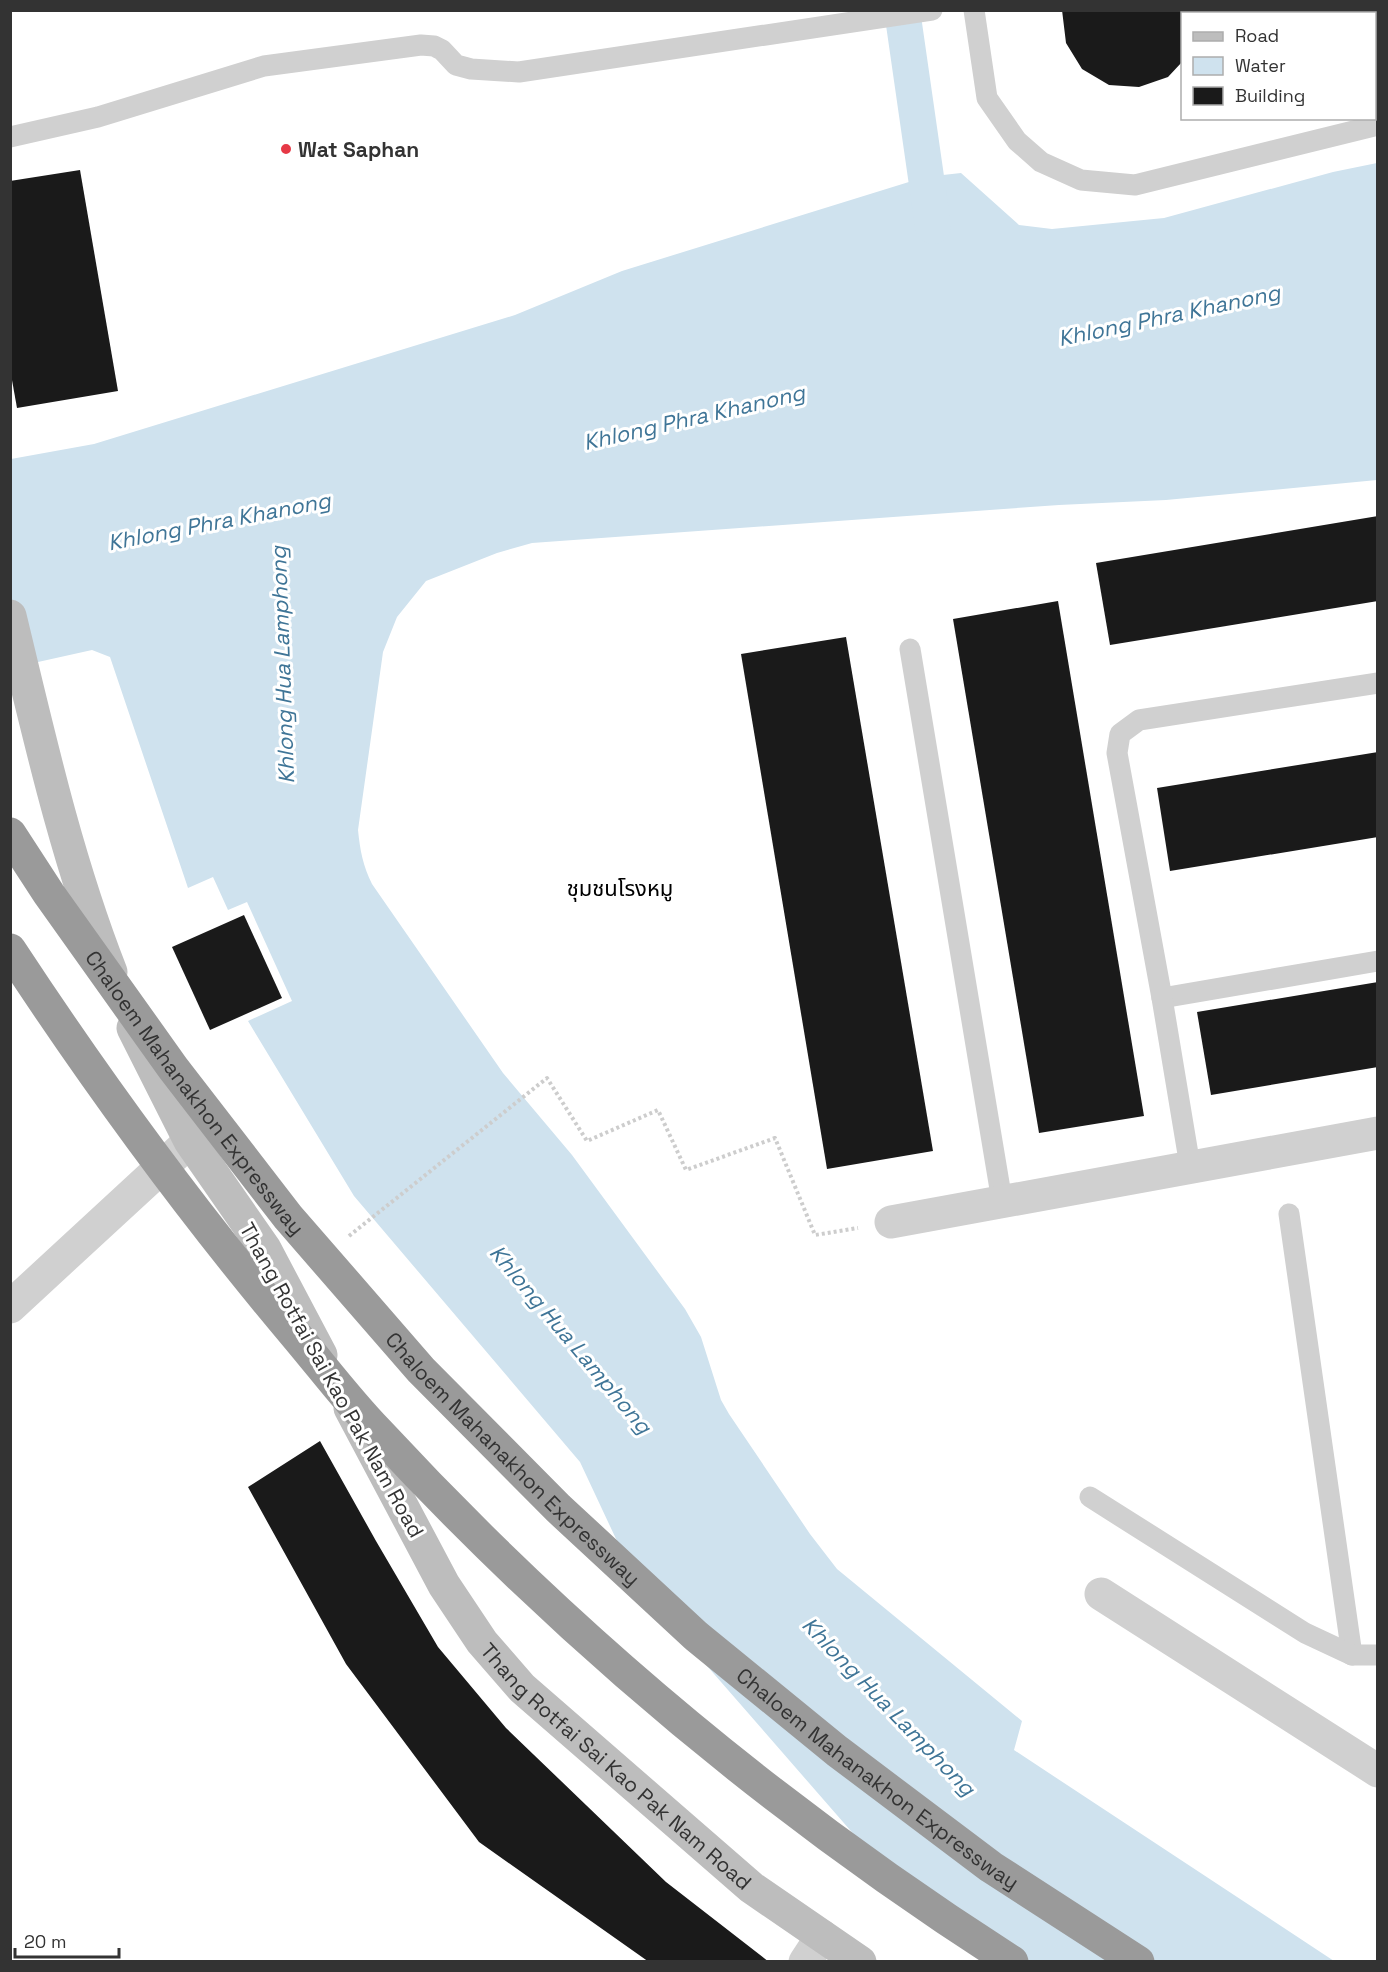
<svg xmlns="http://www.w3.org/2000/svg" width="1388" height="1972" font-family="'Space Grotesk','Noto Sans Thai',sans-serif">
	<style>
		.water { fill: #cfe2ee }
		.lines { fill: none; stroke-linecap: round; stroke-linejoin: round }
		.canal { stroke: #cfe2ee; stroke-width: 36 }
		.building { fill: #1a1a1a }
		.path { stroke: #cdcdcd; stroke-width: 4; stroke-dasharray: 3 3; stroke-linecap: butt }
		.lane { stroke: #d0d0d0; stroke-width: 21 }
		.street { stroke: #d0d0d0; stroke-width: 33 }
		.secondary { stroke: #bdbdbd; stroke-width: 33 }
		.highway { stroke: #9a9a9a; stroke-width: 33 }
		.poi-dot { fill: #e63946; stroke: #fff; stroke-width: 2 }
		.labels { text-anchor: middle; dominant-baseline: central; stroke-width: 6; stroke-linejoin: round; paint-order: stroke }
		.poi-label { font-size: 21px; font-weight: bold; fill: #333; stroke: #fff; text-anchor: start }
		.street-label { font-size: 21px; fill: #333; stroke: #fff }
		.water-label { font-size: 22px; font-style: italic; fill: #3f7597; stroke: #fff }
		.neighbourhood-label { font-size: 22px; fill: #000; stroke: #fff }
	</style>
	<rect width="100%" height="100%" fill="#fff"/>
	<path class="water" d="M1377,163V480L1166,500L1059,505L532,543L497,553L426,581L397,617L383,652L358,830C360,850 363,866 372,884L503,1073L572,1155L685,1309L701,1337L721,1400L729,1414L810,1534L837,1569L1022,1721L1014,1750L1334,1961H989L918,1908L639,1588L580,1462L354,1196L248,1021L292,1001L247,902L228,910L213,877L188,888L110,657L92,650L11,668V459L94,444L515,315L622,271L925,177L961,173L1019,225L1052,229L1164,218L1333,172Z"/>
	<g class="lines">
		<path class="canal" d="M902,10L933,226"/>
	</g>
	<g class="building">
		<path d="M1062,10H1197V14H1182V62L1168,77L1139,87L1109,85L1082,69L1066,43Z"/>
		<path d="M1304,10H1378V34L1374,35V14H1306Z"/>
		<path d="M80,170L118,391L17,408L10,369V181Z"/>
		<path d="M1378,516V601L1110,645L1096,563Z"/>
		<path d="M1058,601L1144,1116L1039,1133L953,619Z"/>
		<path d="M846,637L933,1151L827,1169L741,654Z"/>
		<path d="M1378,752V837L1170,871L1157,788Z"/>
		<path d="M244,915L282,998L210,1030L172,947Z"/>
		<path d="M1378,982V1067L1211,1095L1197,1012Z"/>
		<path d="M320,1441L376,1541L438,1647L506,1728L666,1882L769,1962H649L479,1842L346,1664L248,1487Z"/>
	</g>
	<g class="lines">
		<path class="path" d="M349,1236L547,1078L587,1141L658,1110L686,1170L775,1138L815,1235L858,1228"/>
		<g class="lane">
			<path d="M974,10L987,98L1017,141L1041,162L1081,180L1135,185L1378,125"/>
			<path d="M10,137L98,117L264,66L421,45L434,46L442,50L456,65L471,69L519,72L932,10"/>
			<path d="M910,649L1002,1201"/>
			<path d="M1162,998L1378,961"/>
			<path d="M1190,1166L1162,998L1117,753L1120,734L1139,720L1378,683"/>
			<path d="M1289,1214L1352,1655"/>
			<path d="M1090,1497L1305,1633L1352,1655H1378"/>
		</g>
		<g class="street">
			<path d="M891,1222L1378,1133"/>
			<path d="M10,1307L190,1141"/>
			<path d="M1101,1594L1378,1771"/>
			<path d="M805,1962L822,1936"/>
		</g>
		<g class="secondary">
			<path d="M10,616C39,736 66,857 111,972"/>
			<path d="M133,1028L190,1141L265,1249L321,1355"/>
			<path id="s1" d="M350,1408L444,1585L482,1642L522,1688L752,1888L860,1962"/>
		</g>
		<g class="highway">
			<path id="s2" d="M10,834L49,894L173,1068L288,1217L421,1370L558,1508L696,1636L837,1751L991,1867L1138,1962"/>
			<path d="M10,950C98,1084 194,1215 298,1338C324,1369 349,1402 377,1431C565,1634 779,1813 1012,1962"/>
		</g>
	</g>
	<circle class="poi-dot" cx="286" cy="149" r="6"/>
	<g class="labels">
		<g class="poi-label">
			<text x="298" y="149">Wat Saphan</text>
		</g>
		<g class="street-label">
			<text stroke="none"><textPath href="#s2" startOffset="318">Chaloem Mahanakhon Expressway</textPath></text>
			<text transform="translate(332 1380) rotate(61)">Thang Rotfai Sai Kao Pak Nam Road</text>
			<text stroke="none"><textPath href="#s2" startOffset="804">Chaloem Mahanakhon Expressway</textPath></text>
			<text stroke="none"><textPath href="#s1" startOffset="452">Thang Rotfai Sai Kao Pak Nam Road</textPath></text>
			<text stroke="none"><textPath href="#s2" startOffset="1290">Chaloem Mahanakhon Expressway</textPath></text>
		</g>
		<g class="water-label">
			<text transform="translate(1169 315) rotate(-12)">Khlong Phra Khanong</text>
			<text transform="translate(694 417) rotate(-13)">Khlong Phra Khanong</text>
			<text transform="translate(219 521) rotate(-11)">Khlong Phra Khanong</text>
			<text transform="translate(282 665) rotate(-92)">Khlong Hua Lamphong</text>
			<text transform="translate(571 1339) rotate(50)">Khlong Hua Lamphong</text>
			<text transform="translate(889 1706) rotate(46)">Khlong Hua Lamphong</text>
		</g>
		<g class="neighbourhood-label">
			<text x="620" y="888">ชุมชนโรงหมู</text>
		</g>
	</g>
	<rect width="1388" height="1972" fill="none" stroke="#333333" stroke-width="24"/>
	<rect x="1181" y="12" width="195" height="108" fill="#ffffff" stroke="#adadad" stroke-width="1.5"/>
	<rect x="1193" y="32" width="30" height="9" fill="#bdbdbd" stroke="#adadad" stroke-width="1.5"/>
	<text x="1235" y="42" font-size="18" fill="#333333">Road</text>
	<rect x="1193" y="57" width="30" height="18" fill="#cfe2ee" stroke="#adadad" stroke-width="1.5"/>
	<text x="1235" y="72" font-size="18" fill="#333333">Water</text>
	<rect x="1193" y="87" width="30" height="18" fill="#1a1a1a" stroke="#adadad" stroke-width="1.5"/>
	<text x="1235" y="102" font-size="18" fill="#333333">Building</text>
	<path d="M15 1948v9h104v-9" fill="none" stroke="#333333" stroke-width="3"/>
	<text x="24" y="1948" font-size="18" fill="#333333" stroke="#ffffff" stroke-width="4.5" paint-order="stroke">20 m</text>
</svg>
